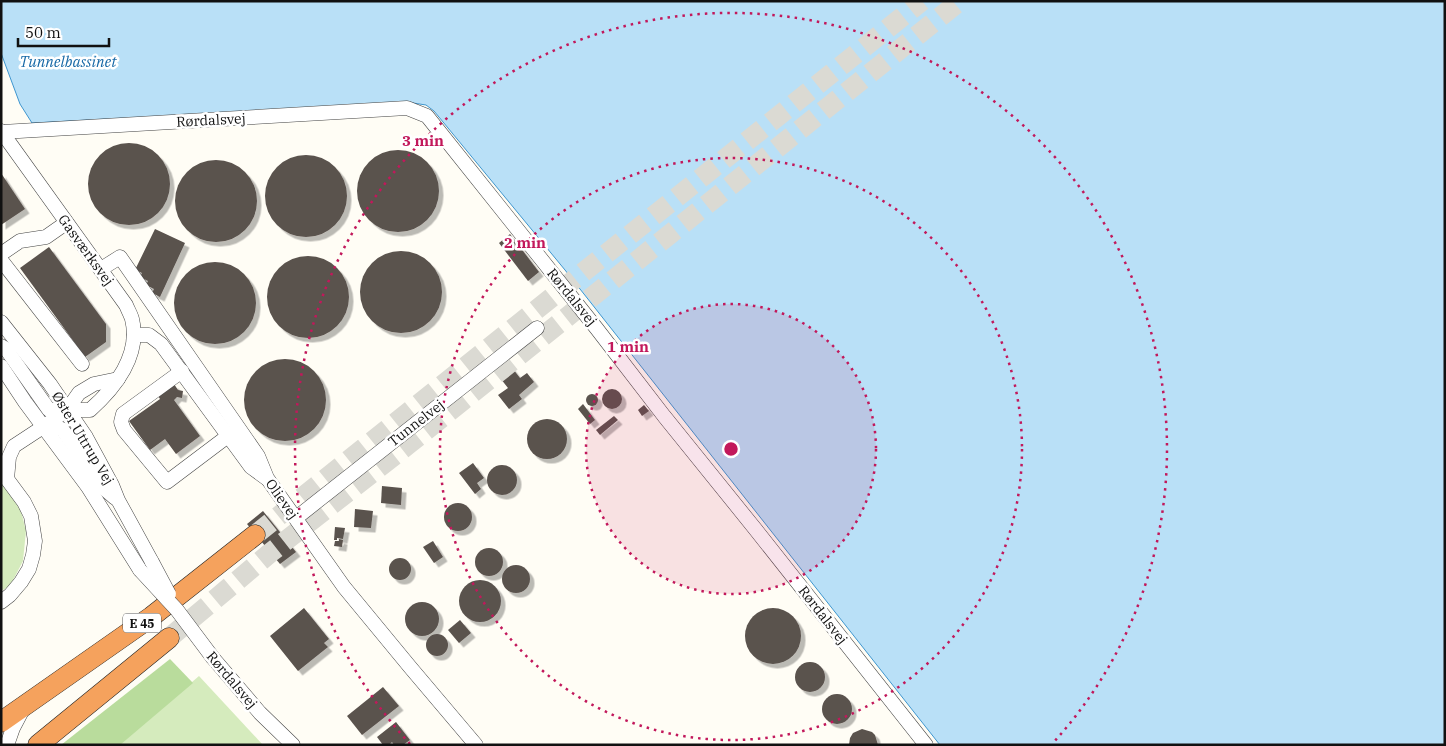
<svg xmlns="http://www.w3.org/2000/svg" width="1446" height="746" font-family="'IBM Plex Serif',serif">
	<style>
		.green { fill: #d5ebbd }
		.forest { fill: #b9dc9c }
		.water { fill: #b9e0f7; stroke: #3f96cf }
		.building { fill: #5a524d; filter: url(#shadow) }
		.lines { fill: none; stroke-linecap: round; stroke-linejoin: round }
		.highway-tunnel { stroke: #dbdad3; stroke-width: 20; stroke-dasharray: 20 10; stroke-linecap: butt }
		.minor-casing { stroke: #444; stroke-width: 15 }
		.highway-casing { stroke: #222; stroke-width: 21 }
		.minor { stroke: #fff; stroke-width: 14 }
		.highway { stroke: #f5a25d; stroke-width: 20 }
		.minor-bridge-casing { stroke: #444; stroke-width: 15; stroke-linecap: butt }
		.minor-bridge { stroke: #fff; stroke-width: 14 }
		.ring { fill: none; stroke: #c2185b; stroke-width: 2.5; stroke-dasharray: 2.5 5 }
		.labels { text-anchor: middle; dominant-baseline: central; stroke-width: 5; stroke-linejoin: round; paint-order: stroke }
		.shield { fill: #fff; stroke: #585858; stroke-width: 1 }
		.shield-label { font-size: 12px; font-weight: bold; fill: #111 }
		.street-label { font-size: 14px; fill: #111; stroke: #fff }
		.water-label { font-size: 15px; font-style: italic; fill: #1768a6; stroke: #fff }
		.centre { fill: #c2185b; stroke: #fff; stroke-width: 2.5 }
		.ring-label { font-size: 15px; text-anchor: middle; font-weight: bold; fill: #c2185b; stroke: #fff; stroke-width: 5; stroke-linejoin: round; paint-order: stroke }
	</style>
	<defs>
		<filter id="shadow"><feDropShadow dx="4.5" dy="4.5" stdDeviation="0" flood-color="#0004"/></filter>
	</defs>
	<rect width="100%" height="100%" fill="#fffdf5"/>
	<g class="green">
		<path d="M1,480L21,511L26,531L23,561L10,586L1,591Z"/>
		<path d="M199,676L263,745H119Z"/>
	</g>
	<path class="forest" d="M170,659L193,683L120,745H61Z"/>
	<path class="water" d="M1,1H1445V745H940L565,270L434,111L426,105L413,103L32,123L20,104L1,53Z"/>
	<g class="building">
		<circle cx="129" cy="184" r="41"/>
		<circle cx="398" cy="191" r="41"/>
		<circle cx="306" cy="196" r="41"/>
		<circle cx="216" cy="201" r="41"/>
		<path d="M1,173L25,209L1,225Z"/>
		<path d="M155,229L185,243L160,297L152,293L154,289L146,285L148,281L140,277L142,273L135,270Z"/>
		<path d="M510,234L539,272L528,281L499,243Z"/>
		<path d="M49,247L106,324V342L85,357L20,268Z"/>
		<circle cx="401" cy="292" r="41"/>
		<circle cx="308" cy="297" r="41"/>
		<circle cx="215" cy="303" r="41"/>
		<circle cx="285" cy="400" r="41"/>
		<path d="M509,364L520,378L527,373L534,382L519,395L522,399L509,409L498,395L508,388L497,374Z"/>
		<path d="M174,384L178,390L183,391L182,398L177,397L174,400L200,436L176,454L165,439L150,450L129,421L160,399L155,391Z"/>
		<circle cx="612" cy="399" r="10"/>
		<circle cx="592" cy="400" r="6"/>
		<path d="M583,404L595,420L590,424L578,409Z"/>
		<path d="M644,405L649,411L642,416L638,410Z"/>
		<path d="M614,416L618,420L600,435L596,430Z"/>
		<circle cx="547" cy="439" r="20"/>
		<path d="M473,463L484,478L477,483L481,489L475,494L459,473Z"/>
		<circle cx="502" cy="480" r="15"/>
		<path d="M382,486L402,488L401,505L381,503Z"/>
		<circle cx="458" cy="517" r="14"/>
		<path d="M355,509L373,511L371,528L354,527Z"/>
		<path d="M263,511L296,552L280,564L247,524Z"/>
		<path d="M335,527L345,528L343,539L337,538V540H334Z"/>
		<path d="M339,539L343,540L342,547L334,546L335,541H339Z"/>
		<path d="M433,541L443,557L434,563L423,547Z"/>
		<circle cx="489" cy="562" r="14"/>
		<circle cx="400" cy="569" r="11"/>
		<circle cx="516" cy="579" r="14"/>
		<circle cx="480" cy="601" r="21"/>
		<circle cx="422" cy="619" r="17"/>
		<path d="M304,608L329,639L324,643L328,647L298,671L270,636Z"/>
		<circle cx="773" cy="636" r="28"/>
		<path d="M460,620L471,633L459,643L448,630Z"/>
		<circle cx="437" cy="645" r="11"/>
		<circle cx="810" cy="677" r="15"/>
		<path d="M383,687L399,706L362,735L347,716Z"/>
		<circle cx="837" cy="709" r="15"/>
		<path d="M396,722L410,740L403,745H394L392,742L389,745H383L377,737Z"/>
		<path d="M862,729L872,732L875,735L878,745H849L850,738L853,733Z"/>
	</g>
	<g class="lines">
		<g class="highway-tunnel">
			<path d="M255,535L922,1"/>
			<path d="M169,638L270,553L409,444L960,1"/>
		</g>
		<g class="minor-casing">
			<g id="minor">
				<path d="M1,131L126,305C128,310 131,315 132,319C141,355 115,388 90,410H49L6,349L1,346"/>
				<path d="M2,132L407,108L427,116L597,329L664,416L756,530L926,745"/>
				<path d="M1,254L20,241L46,237L66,223"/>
				<path d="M1,260L82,364"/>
				<path d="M101,269L120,257L258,456L267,478L344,587L410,667L476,745"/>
				<path d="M1,322L50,384L86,437L112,485L118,500L152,562"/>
				<path d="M134,335H149L161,344L251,467L266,478"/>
				<path d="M1,366L25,402L88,487L140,570"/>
				<path d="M182,371L123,414L121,422L124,430L167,482L228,436"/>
				<path d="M43,427L62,429L101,486L115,498"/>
				<path d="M296,518L537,328"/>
				<path d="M1,602L10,595L21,582L29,569L33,555L35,541L31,516L24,502L7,479L9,457L14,446L43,427L67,410L79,393L94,384L118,379"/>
				<path d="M213,658L260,713L293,745"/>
				<path d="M7,745L13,728L23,709"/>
			</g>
		</g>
		<g class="highway-casing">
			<g id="highway">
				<path d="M1,722L151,617L255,535"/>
				<path d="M38,745L169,638"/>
			</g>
		</g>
		<use href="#minor" class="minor"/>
		<use href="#highway" class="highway"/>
		<g class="minor-bridge-casing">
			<g id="minor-bridge">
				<path d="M152,562L169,594"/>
				<path d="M140,570L177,610L213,658"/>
			</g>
		</g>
		<use href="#minor-bridge" class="minor-bridge"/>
	</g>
	<circle cx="731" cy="449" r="145" fill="#c2185b" fill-opacity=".12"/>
	<g class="ring">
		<circle cx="731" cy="449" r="145"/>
		<circle cx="731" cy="449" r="291"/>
		<path d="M410 744A436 436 0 1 1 1052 744"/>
	</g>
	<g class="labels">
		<rect class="shield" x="123" y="613.5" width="38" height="19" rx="4"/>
		<g class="shield-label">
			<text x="142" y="623">E 45</text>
		</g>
		<g class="street-label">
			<text transform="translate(211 120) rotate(-3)">Rørdalsvej</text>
			<text transform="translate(86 250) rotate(54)">Gasværksvej</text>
			<text transform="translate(572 297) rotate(51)">Rørdalsvej</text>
			<text transform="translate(416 423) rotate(-38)">Tunnelvej</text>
			<text transform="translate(83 438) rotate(59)">Øster Uttrup Vej</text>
			<text transform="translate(282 499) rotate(55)">Olievej</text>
			<text transform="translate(823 615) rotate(52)">Rørdalsvej</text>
			<text transform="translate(232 680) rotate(50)">Rørdalsvej</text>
		</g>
		<g class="water-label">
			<text x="68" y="61">Tunnelbassinet</text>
		</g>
	</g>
	<circle cx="731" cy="449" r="8" class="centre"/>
	<g class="ring-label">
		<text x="423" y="146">3 min</text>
		<text x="525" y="248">2 min</text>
		<text x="628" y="352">1 min</text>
	</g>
	<rect width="1446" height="746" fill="none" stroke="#111111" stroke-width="5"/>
	<path d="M18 38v8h91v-8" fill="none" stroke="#111111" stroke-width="2.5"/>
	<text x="25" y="38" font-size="15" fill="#111111" stroke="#ffffff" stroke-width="4" paint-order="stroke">50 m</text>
</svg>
